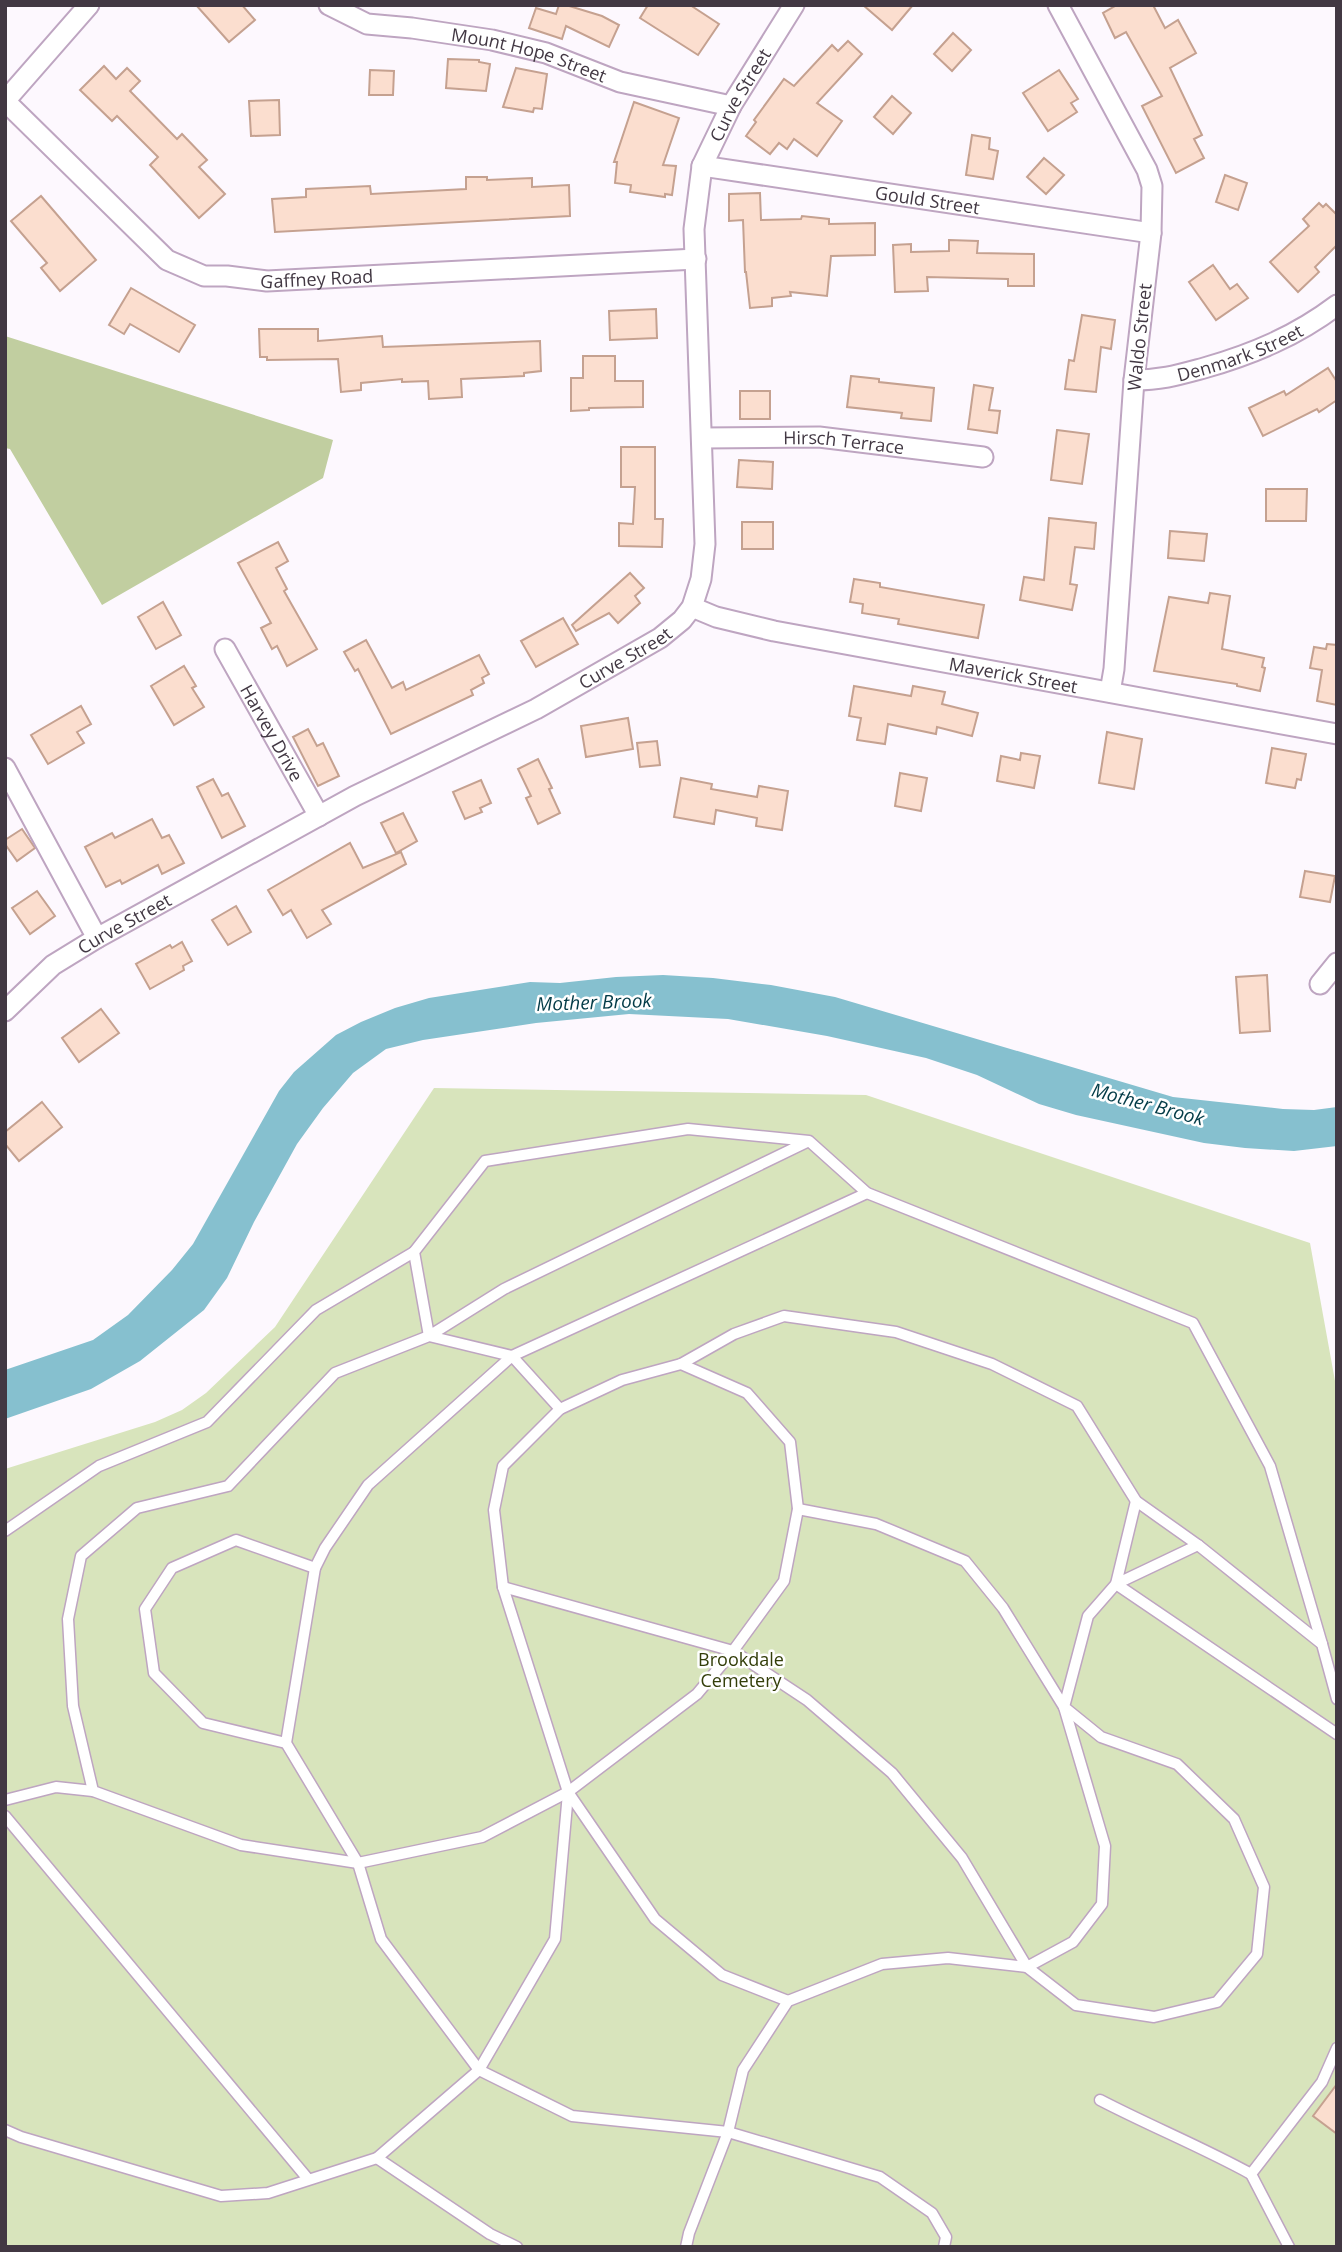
<svg xmlns="http://www.w3.org/2000/svg" width="1342" height="2252" font-family="'Open Sans',sans-serif">
	<style>
		.green { fill: #d8e4bc }
		.forest { fill: #c1cea0 }
		.water { fill: #86c0cf }
		.building { fill: #fbdecf; stroke: #c5a190; stroke-width: 2 }
		.lines { fill: none; stroke-linecap: round; stroke-linejoin: round }
		.lane-casing { stroke: #bea5c1; stroke-width: 13 }
		.street-casing { stroke: #bea5c1; stroke-width: 23 }
		.lane { stroke: #fff; stroke-width: 10 }
		.street { stroke: #fff; stroke-width: 19 }
		.labels { text-anchor: middle; dominant-baseline: central; stroke-width: 5; stroke-linejoin: round; paint-order: stroke }
		.street-label { font-size: 18px; fill: #423843; stroke: #fff }
		.park-label { font-size: 18px; fill: #333e09; stroke: #fff }
		.water-label { font-size: 19px; font-style: italic; fill: #033b47; stroke: #fff }
	</style>
	<rect width="100%" height="100%" fill="#fdf8fe"/>
	<path class="green" d="M434,1088L866,1095L1310,1243L1337,1392V2247H5V1469L155,1422L182,1410L206,1393L275,1327Z"/>
	<path class="forest" d="M5,336L333,440L323,478L102,605L10,449L5,448Z"/>
	<path class="water" d="M663,975L713,978L771,985L835,997L1173,1097L1283,1109L1314,1110L1337,1107V1146L1294,1151L1245,1148L1204,1143L1076,1115L1039,1104L977,1075L926,1058L827,1036L728,1019L629,1014L536,1023L423,1040L386,1049L353,1073L323,1108L297,1144L254,1222L227,1278L204,1310L140,1361L91,1389L5,1419V1370L93,1340L128,1315L172,1270L193,1244L279,1091L294,1072L336,1035L361,1022L395,1008L429,998L530,982L560,983L616,977Z"/>
	<g class="building">
		<path d="M196,5H242L255,20L229,42Z"/>
		<path d="M559,5H566L602,16L619,25L609,47L566,26L562,39L529,28L536,8L556,14Z"/>
		<path d="M648,5H690L719,24L698,55L640,18Z"/>
		<path d="M863,5H913L892,30Z"/>
		<path d="M1117,5H1153L1165,28L1178,20L1196,53L1170,68L1202,135L1194,139L1204,158L1176,173L1142,106L1162,96L1126,32L1115,38L1103,13Z"/>
		<path d="M953,33L971,50L952,71L934,54Z"/>
		<path d="M848,41L862,54L817,103L842,121L817,156L794,139L787,149L779,143L770,154L746,136L756,122L754,120L784,79L794,86L832,45L838,51Z"/>
		<path d="M448,59L479,60V62L490,64L486,91L446,88Z"/>
		<path d="M104,66L116,79L127,68L140,81L130,91L177,139L182,134L207,160L199,167L225,194L199,218L150,165L158,157L117,116L112,121L80,90Z"/>
		<path d="M516,68L547,74L542,109L534,108L533,112L503,107Z"/>
		<path d="M370,70L394,71L393,95H369Z"/>
		<path d="M1059,70L1078,99L1071,103L1077,112L1048,131L1023,93Z"/>
		<path d="M892,96L911,113L893,134L874,117Z"/>
		<path d="M279,100L280,135L251,136L249,101Z"/>
		<path d="M634,102L679,118L663,165L676,166L672,195L665,194V197L630,192L631,185L615,183L617,162H614Z"/>
		<path d="M972,135L990,138L989,149L998,151L993,179L966,175Z"/>
		<path d="M1044,158L1064,175L1046,194L1027,177Z"/>
		<path d="M1225,175L1247,183L1238,210L1216,202Z"/>
		<path d="M466,177H487V180L532,178V187L569,185L570,216L275,232L272,199L306,197V189L370,186L371,194L466,189Z"/>
		<path d="M760,193L761,220L801,219L802,216L829,219V224L875,223V255L831,256L827,296L790,292L791,296L772,298V306L750,308L746,272H745L743,220L729,221V194Z"/>
		<path d="M41,196L96,260L60,291L41,268L47,263L11,221Z"/>
		<path d="M1319,203L1323,207L1326,204L1337,215V245L1315,267L1319,272L1298,292L1270,262L1309,226L1303,219Z"/>
		<path d="M949,240L978,241L977,253L1034,254V286H1008V279L927,277L928,291L895,292L893,245L911,244V252L949,251Z"/>
		<path d="M1213,265L1230,289L1237,284L1248,298L1216,320L1189,282Z"/>
		<path d="M131,288L195,325L179,352L130,324L124,334L109,325Z"/>
		<path d="M656,309L657,338L610,340L609,311Z"/>
		<path d="M1082,315L1115,320L1111,349L1101,347L1096,392L1065,389L1069,360L1074,361Z"/>
		<path d="M259,329H318V341L382,336L383,347L540,341L541,371L524,373V376L461,379L462,397L429,399L428,381L402,382V379L361,383V390L341,392L338,359L267,360V357H260Z"/>
		<path d="M583,356H615V381H643V407L589,408V410L571,411V378H583Z"/>
		<path d="M1328,368L1337,382V400L1319,412L1317,409L1263,436L1249,408L1284,391L1286,395Z"/>
		<path d="M851,376L879,379V382L934,388L931,421L901,418L902,413L847,407Z"/>
		<path d="M974,385L993,388L989,410L1000,411L997,433L968,429Z"/>
		<rect x="740" y="391" width="30" height="28"/>
		<path d="M1057,430L1089,434L1082,484L1051,480Z"/>
		<path d="M621,447H655V519H663L662,547L619,546V523L633,524L635,487H621Z"/>
		<path d="M739,460L773,462L772,489L737,487Z"/>
		<path d="M1266,489H1307L1306,521H1266Z"/>
		<path d="M1049,518L1096,523L1094,549L1075,547L1070,584L1077,585L1072,610L1020,600L1024,577L1044,580Z"/>
		<rect x="742" y="522" width="31" height="27"/>
		<path d="M1170,531L1207,534L1204,561L1168,558Z"/>
		<path d="M278,542L288,561L276,568L287,589L284,591L317,649L287,666L277,646L272,649L261,628L271,623L238,563Z"/>
		<path d="M630,573L644,588L635,596L640,603L618,623L609,613L576,631L572,625Z"/>
		<path d="M854,579L880,583V587L984,605L978,638L898,624L899,619L862,613L863,604L850,602Z"/>
		<path d="M1210,593L1230,596L1222,649L1264,658L1262,667L1265,668L1260,691L1237,686V684L1154,671L1169,597L1208,603Z"/>
		<path d="M163,602L181,635L156,649L138,617Z"/>
		<path d="M563,618L578,644L536,667L521,641Z"/>
		<path d="M366,640L392,688L403,682L406,690L479,655L489,674L482,678L484,683L471,690L473,695L391,734L358,669L355,671L344,652Z"/>
		<path d="M1327,644L1337,645V705L1317,701L1322,670L1310,668L1314,647L1326,649Z"/>
		<path d="M184,666L196,686L192,688L204,707L174,725L151,686Z"/>
		<path d="M854,686L911,696L913,686L945,692L942,704L978,713L972,736L937,727L936,734L888,724L885,744L857,740L861,718L849,716Z"/>
		<path d="M81,706L91,724L77,732L84,743L48,764L31,735Z"/>
		<path d="M628,718L633,749L586,757L581,726Z"/>
		<path d="M308,729L317,746L323,743L339,776L318,786L293,737Z"/>
		<path d="M1107,732L1142,739L1134,789L1099,783Z"/>
		<path d="M657,741L660,765L640,767L637,743Z"/>
		<path d="M1272,748L1306,754L1301,780L1297,779L1295,788L1266,783Z"/>
		<path d="M1021,753L1040,756L1034,788L997,781L1001,756L1020,760Z"/>
		<path d="M538,759L552,788L549,789L560,813L538,824L526,798L531,796L518,769Z"/>
		<path d="M900,773L927,778L921,811L895,806Z"/>
		<path d="M681,778L712,784L711,789L757,797L759,786L788,791L782,830L756,826L757,818L716,810L714,824L674,817Z"/>
		<path d="M213,779L222,796L228,793L245,826L222,838L197,787Z"/>
		<path d="M481,780L491,803L480,808L482,812L465,819L453,792Z"/>
		<path d="M403,813L417,841L396,853L381,823Z"/>
		<path d="M152,819L162,838L169,835L184,863L162,874L158,865L122,884L120,880L106,887L85,847L112,833L115,838Z"/>
		<path d="M22,829L35,848L17,861L5,844V840Z"/>
		<path d="M350,843L363,868L401,852L406,864L322,910L331,924L307,938L291,910L283,915L268,890Z"/>
		<path d="M1305,871L1335,876L1330,902L1300,897Z"/>
		<path d="M37,891L55,916L30,934L12,908Z"/>
		<path d="M236,906L251,932L228,945L212,920Z"/>
		<path d="M182,942L192,961L183,966L184,970L150,989L136,964L170,945L172,948Z"/>
		<path d="M1267,975L1270,1031L1240,1033L1236,977Z"/>
		<path d="M101,1009L119,1033L79,1062L62,1038Z"/>
		<path d="M42,1102L62,1127L19,1161L5,1144V1132Z"/>
		<path d="M1337,2084V2134L1313,2116Z"/>
	</g>
	<g class="lines">
		<g class="lane-casing">
			<g id="lane">
				<path d="M809,1141L504,1289L429,1336L414,1252L485,1161L688,1129L809,1141L867,1193L1193,1323L1270,1466L1322,1644"/>
				<path d="M681,1364L747,1393L790,1442L798,1509L784,1581L733,1651L697,1694L568,1792L482,1837L358,1863L241,1845L93,1791L73,1706L68,1619L81,1556L137,1508L228,1486L335,1373L429,1336L512,1356L867,1193"/>
				<path d="M560,1409L512,1356L368,1485L325,1548L315,1568L286,1743L358,1863L381,1939L479,2070L572,2116L728,2132L880,2177L932,2213L946,2237L944,2247"/>
				<path d="M1136,1501L1116,1584L1198,1545"/>
				<path d="M5,1531L99,1466L207,1422L316,1310L414,1252"/>
				<path d="M503,1587L733,1651L807,1700L892,1773L962,1858L1027,1967L1076,2005L1154,2017L1217,2002L1257,1954L1264,1887L1234,1819L1177,1764L1101,1737L1064,1707L1088,1616L1116,1584L1337,1734"/>
				<path d="M286,1743L203,1723L154,1673L145,1609L172,1568L236,1540L315,1568"/>
				<path d="M5,1800L56,1787L93,1791"/>
				<path d="M5,1816L308,2179"/>
				<path d="M788,2001L722,1975L655,1919L568,1792L503,1587L494,1510L503,1466L560,1409L622,1380L681,1364L734,1334L784,1316L896,1332L992,1364L1077,1406L1136,1501L1198,1545L1322,1644L1337,1699"/>
				<path d="M1100,2100C1150,2126 1202,2147 1251,2174"/>
				<path d="M5,2130L21,2137L221,2196L268,2193L377,2158L479,2070L555,1939L568,1793"/>
				<path d="M377,2158L490,2234L517,2247"/>
				<path d="M686,2247L689,2233L728,2132L743,2070L788,2001L882,1964L948,1958L1027,1967L1073,1942L1102,1904L1105,1846L1064,1707L1003,1608L965,1561L876,1524L798,1509"/>
				<path d="M1289,2247L1251,2174L1322,2082L1337,2048"/>
			</g>
		</g>
		<g class="street-casing">
			<g id="street">
				<path id="s1" d="M89,5L5,101L167,260L204,276H227L267,281L696,259"/>
				<path id="s2" d="M329,5L367,24L412,28L492,40L546,53L620,82L731,106"/>
				<path d="M1058,5L1147,170L1152,186L1151,233L1134,380L1114,669L1110,692"/>
				<path id="s3" d="M702,166L1151,233"/>
				<path id="s4" d="M1134,380C1162,380 1178,375 1204,368C1253,354 1296,336 1337,305"/>
				<path id="s5" d="M702,438L819,437L983,457"/>
				<path id="s6" d="M692,607L716,617L774,631L1337,734"/>
				<path id="s7" d="M225,649L319,816"/>
				<path d="M5,768L97,938"/>
				<path d="M1320,984L1337,963"/>
				<path id="s8" d="M5,1011L53,965L97,938L355,796L536,709L660,638L682,620L692,607L701,579L705,544L694,229L702,166L731,106L794,5"/>
			</g>
		</g>
		<use href="#lane" class="lane"/>
		<use href="#street" class="street"/>
	</g>
	<g class="labels">
		<g class="street-label">
			<text stroke="none"><textPath href="#s2" startOffset="208">Mount Hope Street</textPath></text>
			<text stroke="none"><textPath href="#s8" startOffset="1325">Curve Street</textPath></text>
			<text stroke="none"><textPath href="#s3" startOffset="228">Gould Street</textPath></text>
			<text stroke="none"><textPath href="#s1" startOffset="508">Gaffney Road</textPath></text>
			<text transform="translate(1139 337) rotate(-84)">Waldo Street</text>
			<text stroke="none"><textPath href="#s4" startOffset="110">Denmark Street</textPath></text>
			<text stroke="none"><textPath href="#s5" startOffset="142">Hirsch Terrace</textPath></text>
			<text stroke="none"><textPath href="#s8" startOffset="716">Curve Street</textPath></text>
			<text stroke="none"><textPath href="#s6" startOffset="329">Maverick Street</textPath></text>
			<text stroke="none"><textPath href="#s7" startOffset="96">Harvey Drive</textPath></text>
			<text stroke="none"><textPath href="#s8" startOffset="149">Curve Street</textPath></text>
		</g>
		<g class="park-label">
			<text x="741" y="1659">Brookdale<tspan x="741" dy="21">Cemetery</tspan></text>
		</g>
		<g class="water-label">
			<text transform="translate(594 1002) rotate(-2)">Mother Brook</text>
			<text transform="translate(1148 1104) rotate(15)">Mother Brook</text>
		</g>
	</g>
	<rect width="1342" height="2252" fill="none" stroke="#423843" stroke-width="14"/>
</svg>
